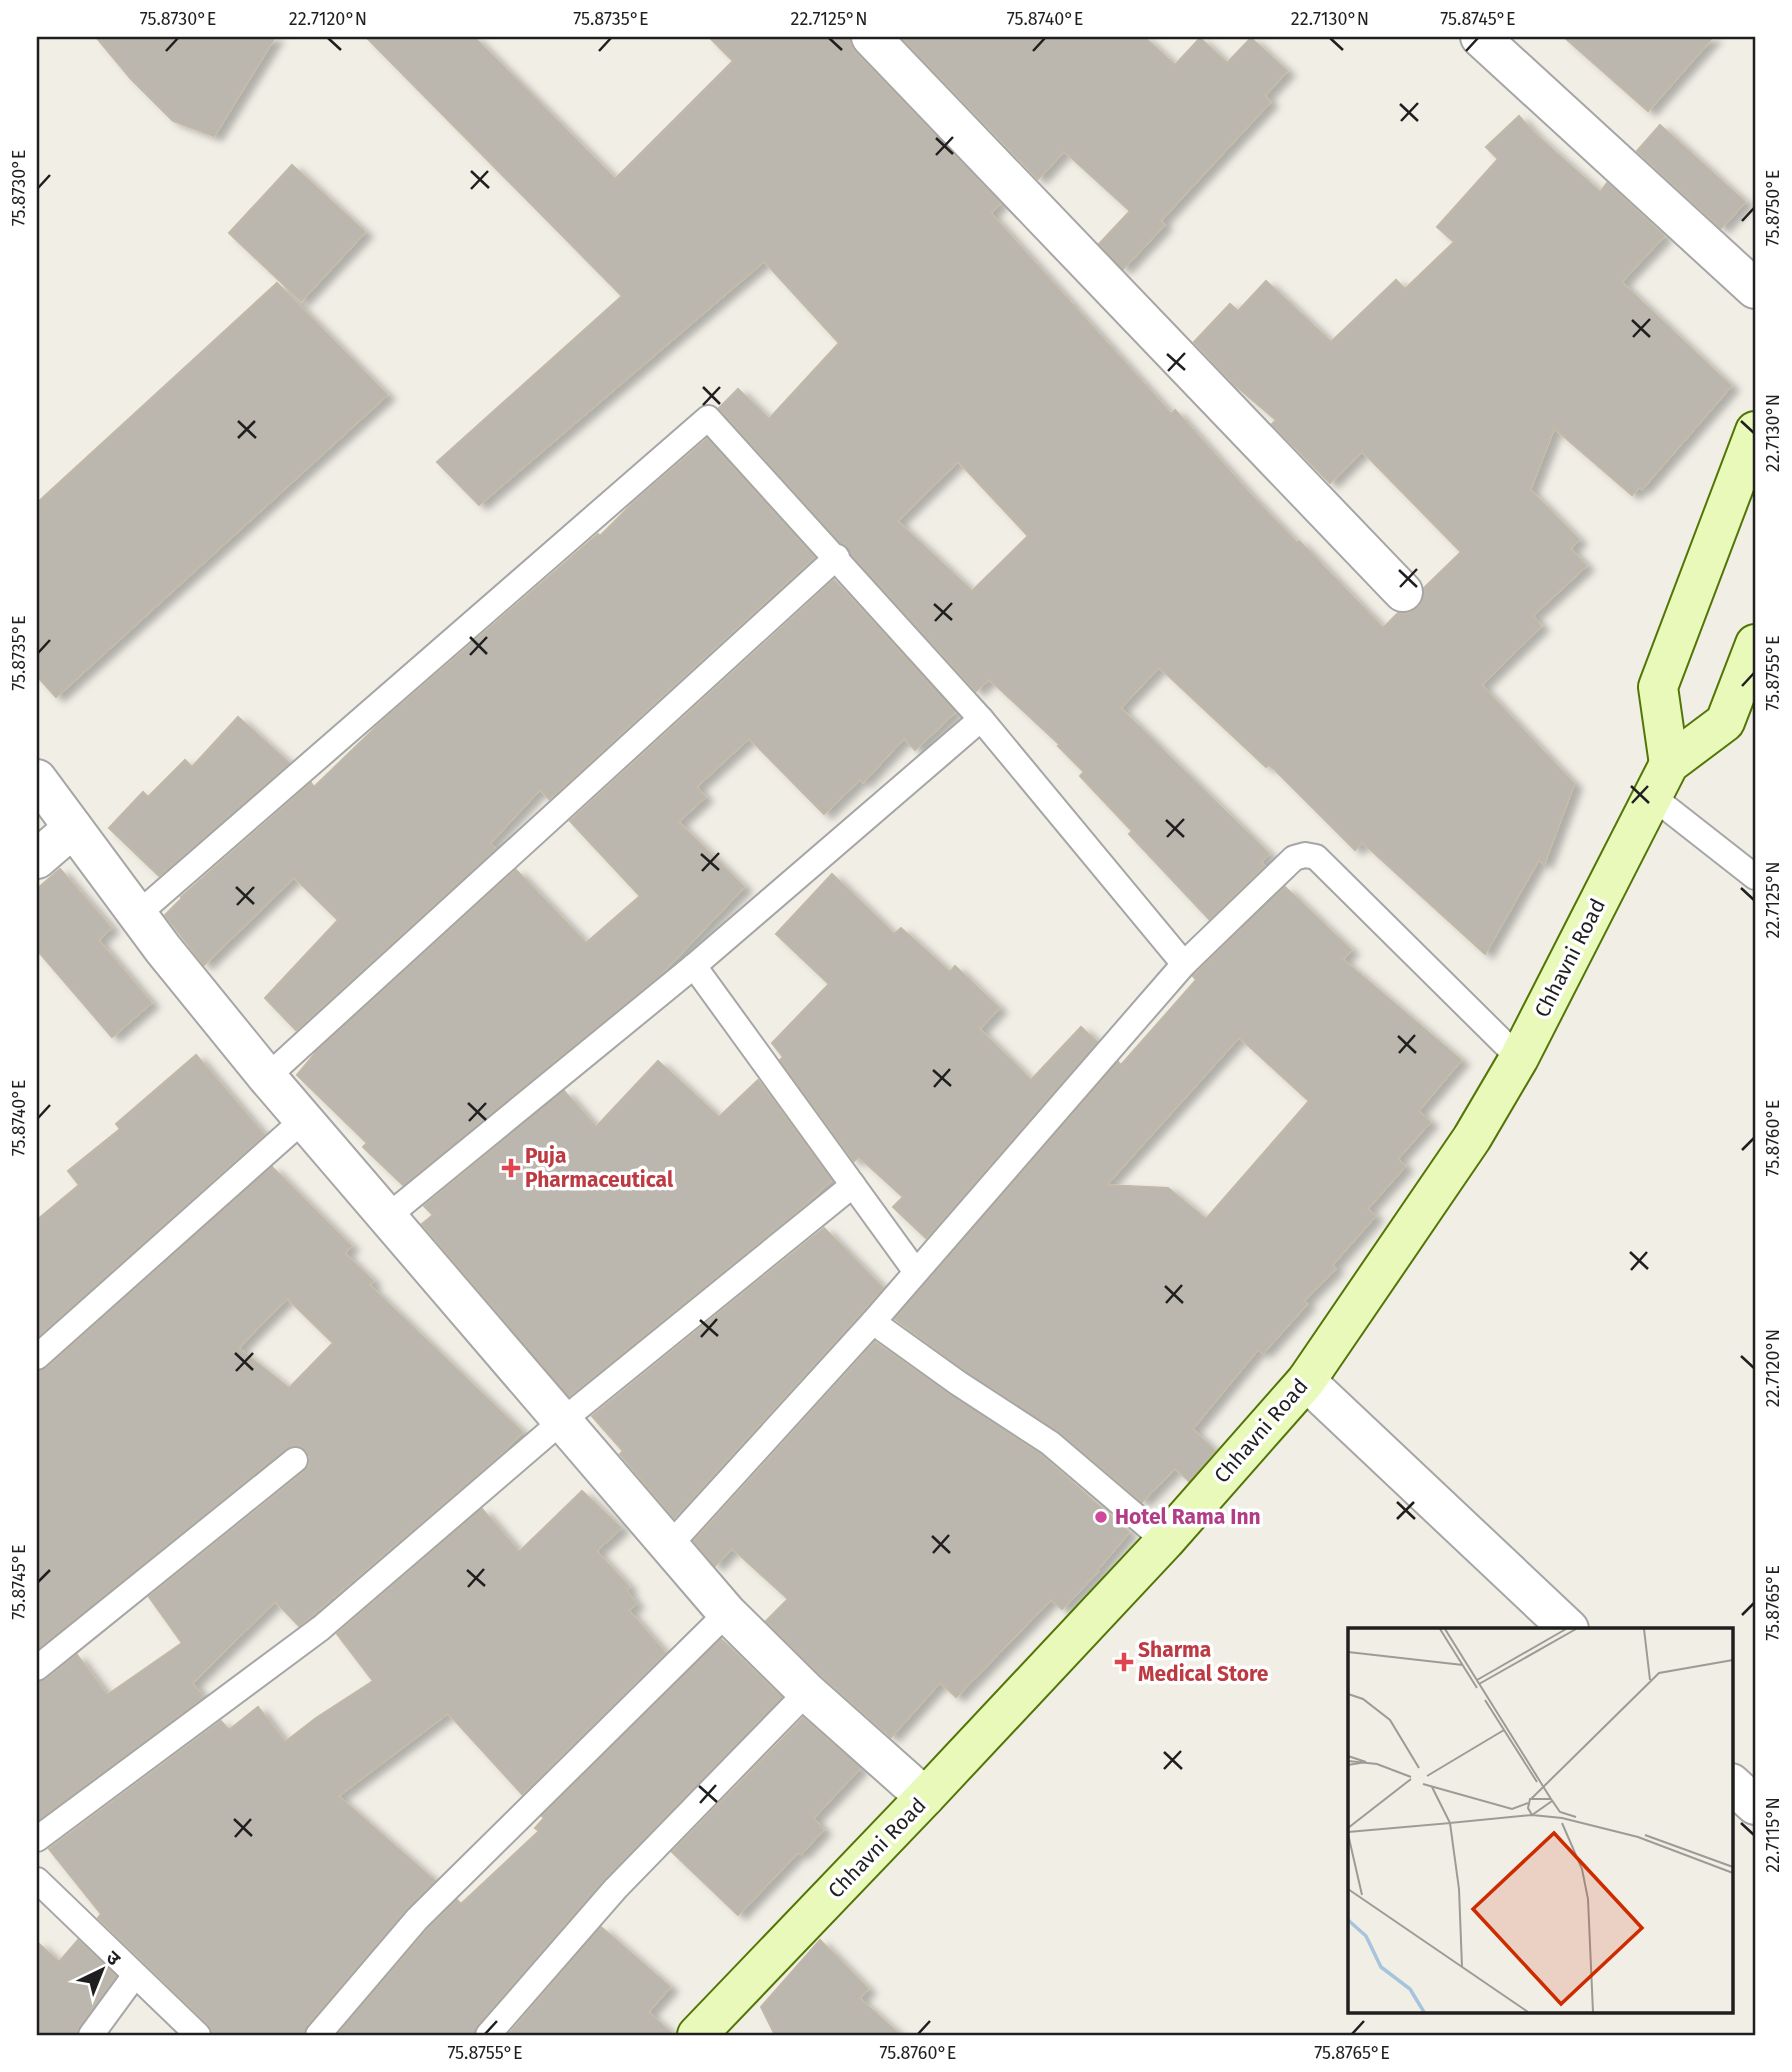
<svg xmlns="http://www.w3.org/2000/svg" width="1792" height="2072" font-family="'Fira Sans','Noto Sans Devanagari',sans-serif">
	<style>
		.building { fill: #bcb7ae; stroke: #c1b8a7; stroke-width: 2; fill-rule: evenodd; filter: url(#shadow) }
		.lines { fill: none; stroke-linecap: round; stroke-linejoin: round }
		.service-casing { stroke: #a6a6a6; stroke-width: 28 }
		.minor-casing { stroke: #a6a6a6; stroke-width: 42 }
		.secondary-casing { stroke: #527605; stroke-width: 42 }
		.service { stroke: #fff; stroke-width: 24 }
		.minor { stroke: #fff; stroke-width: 38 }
		.secondary { stroke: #e9f9b9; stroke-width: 38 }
		.ticks { fill: none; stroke: #1f1f1f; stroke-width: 2.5 }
		.health-dot { fill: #e0444e; stroke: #fff; stroke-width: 2.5 }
		.hotel-dot { fill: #d1479c; stroke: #fff; stroke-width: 2.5 }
		.labels { text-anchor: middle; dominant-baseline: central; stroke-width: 7; stroke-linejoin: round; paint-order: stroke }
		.street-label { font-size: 21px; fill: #1f1f1f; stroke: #fff }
		.health-label { font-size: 21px; font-weight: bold; fill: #be3a42; stroke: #fff; text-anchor: start }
		.hotel-label { font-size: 21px; font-weight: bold; fill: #b23c85; stroke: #fff; text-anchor: start }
		.inset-river { fill: none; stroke: #a6c5dd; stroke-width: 3.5 }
		.inset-road { fill: none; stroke: #9c9b96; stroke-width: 2 }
		.view { fill: #cd2c01; fill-opacity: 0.15; stroke: #cd2c01; stroke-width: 3.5 }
		.inset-edge { fill: none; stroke: #1f1f1f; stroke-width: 3.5 }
		.neatline { fill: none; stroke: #1f1f1f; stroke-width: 2.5 }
		.ticks-label { font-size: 18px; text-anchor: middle; fill: #1f1f1f }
	</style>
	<defs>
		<filter id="shadow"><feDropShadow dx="8" dy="4.5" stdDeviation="3.5" flood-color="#0004"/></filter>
	</defs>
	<rect width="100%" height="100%" fill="#f0eee5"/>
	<g class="building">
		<path d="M96,37H275L214,136L173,121L131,79Z"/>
		<path d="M366,37H474L615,179L733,61L709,37H850V43L855,52L1000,203L990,213L1171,414L1175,410L1248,492L1297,543L1299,541L1383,628L1398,613H1409L1419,607L1424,597V588L1461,552L1362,451L1330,483L1272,424L1276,420L1236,386L1194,342L1230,304L1238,311L1266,281L1331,342L1396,280L1405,289L1454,242L1437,227L1498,159L1486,147L1519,116L1534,133L1600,192L1607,183L1664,236L1621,282L1731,386L1642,489L1639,487L1632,495L1554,428L1530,490L1579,540L1570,548L1586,566L1532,616L1541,626L1481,685L1574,784L1544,864L1539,859L1485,954L1362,842L1355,850L1275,770L1269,765L1266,767L1159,667L1120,708L1269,854L1260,862L1264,866L1209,919L1129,834L1132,831L1080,776L1084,772L1058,746L1060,745L989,679L976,691L851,554L847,547L841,543L719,408L738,389L769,419L839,343L764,261L479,505L437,462L622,296ZM958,461L1028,536L972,591L897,521Z"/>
		<path d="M901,37H1144L1175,65L1200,38L1227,63L1251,38L1287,71L1264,96L1270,102L1160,221L1164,225L1123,269L1099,244L1130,211L1064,151L1038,179Z"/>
		<path d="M1564,37H1713L1648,111Z"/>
		<path d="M1660,125L1745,202L1721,228L1637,151Z"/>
		<path d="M292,165L365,232L301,301L229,233Z"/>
		<path d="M277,283L387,395L56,697L37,676V503Z"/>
		<path d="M707,439L814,557L549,799L540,789L490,843L495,849L296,1030L265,998L338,920L294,877L204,965L165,915L182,898L181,897L311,783L314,787L379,724L598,534L600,536L632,504Z"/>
		<path d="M834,580L955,712L915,750L904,738L863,782L860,779L824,814L749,738L696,787L705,797L678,822L744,887L660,975L403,1185L363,1147L367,1143L297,1075L317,1051L516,870L586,943L640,896L570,821Z"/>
		<path d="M238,717L289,763L159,876L109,828L143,792L148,797L185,760L192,767Z"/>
		<path d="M60,869L111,928L98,940L151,1003L112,1037L37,950V889Z"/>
		<path d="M832,874L894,934L901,928L950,972L955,966L999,1008L979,1029L1031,1080L1081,1027L1097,1042L926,1238L893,1207L903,1197L859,1157L854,1161L780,1060L783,1057L772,1043L829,984L776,934Z"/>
		<path d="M1285,887L1351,950L1342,959L1461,1060L1418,1111L1430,1122L1397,1159L1405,1166L1367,1209L1375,1216L1332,1265L1335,1269L1303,1301L1307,1304L1263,1353L1258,1349L1192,1429L1215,1451L1189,1481L1175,1468L1142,1502L1060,1432L966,1371L895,1319L1118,1062L1121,1065L1196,980L1193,976L1195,974ZM1239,1037L1309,1101L1206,1219L1168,1188L1106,1185Z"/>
		<path d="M196,1055L264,1135L37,1337V1220L79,1185L68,1171L120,1129L116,1124Z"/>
		<path d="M658,1061L719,1117L758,1080L831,1180L803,1206L569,1396L422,1224L433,1215L424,1206L564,1091L596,1127Z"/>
		<path d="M272,1167L351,1246L344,1253L373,1281L369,1285L522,1432L501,1454L299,1626L275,1601L192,1683L203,1697L37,1821V1683L46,1680L77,1655L107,1695L182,1643L149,1597L304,1472L309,1466L310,1458L307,1451L301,1446L293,1445L286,1448L37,1649V1371L47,1368ZM287,1298L333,1343L289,1388L238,1348Z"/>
		<path d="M824,1228L883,1288L674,1518L620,1454L623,1451L592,1416Z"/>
		<path d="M875,1342L950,1395L1041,1455L1129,1532L1097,1570L1098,1571L1062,1609L1051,1599L956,1697L940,1682L891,1737L822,1676L766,1621L788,1599L732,1548L715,1566L694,1541Z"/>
		<path d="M582,1491L621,1528L596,1551L629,1587L626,1590L636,1604L628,1610L665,1653L522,1794L448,1713L338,1796L435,1881L406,1909L307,2025L304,2035H214L208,2024L98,1918L101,1914L49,1849L221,1721L229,1730L258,1707L285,1742L316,1718L373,1681L337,1634L482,1509L519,1552Z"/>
		<path d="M721,1639L781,1697L605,1878L477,2025L474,2035H337L428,1929L457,1900L461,1904L539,1831L535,1828L544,1818L542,1816Z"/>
		<path d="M803,1718L860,1768L813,1818L823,1830L801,1854L798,1852L738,1915L672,1852Z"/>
		<path d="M601,1927L670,1987L648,2012L673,2035H508Z"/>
		<path d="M78,1940L116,1976L73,2035H37V1942L59,1962Z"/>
		<path d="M820,1940L868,1989L859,1998L900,2035H775L761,2007Z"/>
	</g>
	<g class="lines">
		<g class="service-casing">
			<g id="service">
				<path d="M1653,797L1755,877"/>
				<path d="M138,914L708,418L981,719L1184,964"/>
				<path d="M694,966L916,1272"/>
				<path d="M267,1077L837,557"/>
				<path d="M387,1217L694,966L981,719"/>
				<path d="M873,1322L958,1383L1050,1443L1165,1541"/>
				<path d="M37,1357L303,1120"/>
				<path d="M670,1545L873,1322L1184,964L1294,858L1305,855L1316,857L1519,1058"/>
				<path d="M37,1668L295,1460"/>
				<path d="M37,1839L321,1628L562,1421L853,1185"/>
				<path d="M37,1880L198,2035"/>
				<path d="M91,2035L135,1975"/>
				<path d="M318,2035L417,1919L727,1613"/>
				<path d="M488,2035L616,1888L807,1692"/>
			</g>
		</g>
		<g class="minor-casing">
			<g id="minor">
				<path d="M871,37L1403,592"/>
				<path d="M1480,37L1755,289"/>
				<path d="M37,779L163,949L267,1077L727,1613L807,1692L925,1797"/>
				<path d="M37,859L73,828"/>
				<path d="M1306,1381L1569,1629"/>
				<path d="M1731,1783L1755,1805"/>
			</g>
		</g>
		<g class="secondary-casing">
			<g id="secondary">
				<path d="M1669,764L1658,687L1755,431"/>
				<path d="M697,2035L925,1797L1165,1541L1306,1381L1472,1138L1519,1058L1669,764L1725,722L1755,644"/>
			</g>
		</g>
		<use href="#service" class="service"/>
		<use href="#minor" class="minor"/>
		<use href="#secondary" class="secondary"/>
	</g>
	<path class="ticks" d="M328,38L341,50M829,38L842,50M1330,38L1343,50M166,51L178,38M599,51L611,38M1033,51L1045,38M1466,51L1478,38M1400,104L1418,121M1401,121L1418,103M936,138L953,154M936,155L953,137M471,171L489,188M38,188L50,175M471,189L488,171M1742,221L1754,208M1632,320L1650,337M1633,337L1650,319M1167,354L1185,370M1168,371L1185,353M703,387L720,404M703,405L720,387M238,421L256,438M1741,421L1754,433M238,438L255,421M1399,570L1417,587M1400,587L1417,569M934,604L952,620M935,621L952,603M470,637L487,654M38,653L50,640M470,655L487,637M1742,686L1754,673M1631,786L1649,803M1632,803L1648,786M1166,820L1184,837M1167,837L1184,819M701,854L719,870M702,871L719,853M236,887L254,904M1741,888L1754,900M237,905L254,887M1398,1036L1416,1053M1399,1053L1415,1035M933,1070L951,1086M934,1087L950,1069M468,1103L486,1120M38,1118L50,1105M469,1121L486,1103M1742,1150L1754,1138M1630,1252L1648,1269M1631,1270L1647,1252M1165,1286L1183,1303M1166,1303L1182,1285M700,1320L718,1336M701,1337L717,1319M235,1353L253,1370M1741,1356L1754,1368M236,1371L253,1353M1397,1502L1415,1519M1397,1519L1414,1502M932,1536L950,1553M933,1553L949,1535M467,1570L485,1586M38,1582L50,1570M468,1587L484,1569M1742,1615L1754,1603M1164,1752L1182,1769M1164,1769L1181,1751M699,1786L717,1802M700,1803L716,1785M234,1819L252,1836M1741,1823L1754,1835M235,1837L251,1819M485,2034L497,2021M918,2034L930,2021M1352,2034L1364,2021"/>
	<g class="health-dot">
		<path d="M507.5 1157.5h7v7h7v7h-7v7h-7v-7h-7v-7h7z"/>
		<path d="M1120.5 1651.5h7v7h7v7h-7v7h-7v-7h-7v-7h7z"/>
	</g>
	<circle class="hotel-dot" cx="1101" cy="1517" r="7"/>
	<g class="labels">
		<g class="street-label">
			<text transform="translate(1570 958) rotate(-63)">Chhavni Road</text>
			<text transform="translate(1261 1431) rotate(-49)">Chhavni Road</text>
			<text transform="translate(877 1848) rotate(-46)">Chhavni Road</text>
		</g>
		<g class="health-label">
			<text x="525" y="1156">Puja<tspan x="525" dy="24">Pharmaceutical</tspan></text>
			<text x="1138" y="1650">Sharma<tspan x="1138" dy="24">Medical Store</tspan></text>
		</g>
		<g class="hotel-label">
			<text x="1115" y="1517">Hotel Rama Inn</text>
		</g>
	</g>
	<g transform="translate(1348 1628)">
		<rect width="385" height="385" fill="#f0eee5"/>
		<path class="inset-river" d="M0,292L18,308L33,339L62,361L76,384"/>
		<path class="inset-road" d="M92,1L129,60M97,1L203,171M296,1L302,52M0,24L115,37M129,52L218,1M131,56L228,1M0,66L15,71L42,92L71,140M137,72L189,154M0,128L18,134L0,137M0,133L29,136L63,149M79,148L156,102M75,156L164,181L180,175M84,159L102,195L184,187L214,190L290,209L385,245M183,171L311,45L385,32M204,173L184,187L180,180L182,171H203L212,184L228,189M214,195L234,241L240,271L245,384M0,200L63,151M0,204L102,195L111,261L114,339M0,206L14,267M297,207L385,239M0,261L180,384"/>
		<path class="view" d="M206,205L294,300L213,376L125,281Z"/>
		<rect width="385" height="385" class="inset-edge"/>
	</g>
	<rect width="1792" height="2072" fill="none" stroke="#ffffff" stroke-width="77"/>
	<g transform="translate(102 1970) rotate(43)" stroke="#ffffff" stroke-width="5" paint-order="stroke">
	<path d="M0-5L12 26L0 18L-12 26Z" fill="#1f1f1f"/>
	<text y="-10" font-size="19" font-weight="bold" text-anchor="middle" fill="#1f1f1f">उ</text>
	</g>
	<rect x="38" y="38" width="1716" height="1996" class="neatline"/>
	<g class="ticks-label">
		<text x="178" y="25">75.8730°E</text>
		<text x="328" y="25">22.7120°N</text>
		<text x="611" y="25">75.8735°E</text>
		<text x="829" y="25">22.7125°N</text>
		<text x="1045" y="25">75.8740°E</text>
		<text x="1330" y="25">22.7130°N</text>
		<text x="1478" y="25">75.8745°E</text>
		<text transform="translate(19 188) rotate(-90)" y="6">75.8730°E</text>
		<text transform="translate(1773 208) rotate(-90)" y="6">75.8750°E</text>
		<text transform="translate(1773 433) rotate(-90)" y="6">22.7130°N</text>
		<text transform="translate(19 653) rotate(-90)" y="6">75.8735°E</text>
		<text transform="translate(1773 673) rotate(-90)" y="6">75.8755°E</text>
		<text transform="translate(1773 900) rotate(-90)" y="6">22.7125°N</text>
		<text transform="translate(19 1118) rotate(-90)" y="6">75.8740°E</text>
		<text transform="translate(1773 1138) rotate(-90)" y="6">75.8760°E</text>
		<text transform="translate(1773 1368) rotate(-90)" y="6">22.7120°N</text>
		<text transform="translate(19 1582) rotate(-90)" y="6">75.8745°E</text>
		<text transform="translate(1773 1603) rotate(-90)" y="6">75.8765°E</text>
		<text transform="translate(1773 1835) rotate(-90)" y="6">22.7115°N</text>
		<text x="485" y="2059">75.8755°E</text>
		<text x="918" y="2059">75.8760°E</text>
		<text x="1352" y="2059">75.8765°E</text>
	</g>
</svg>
